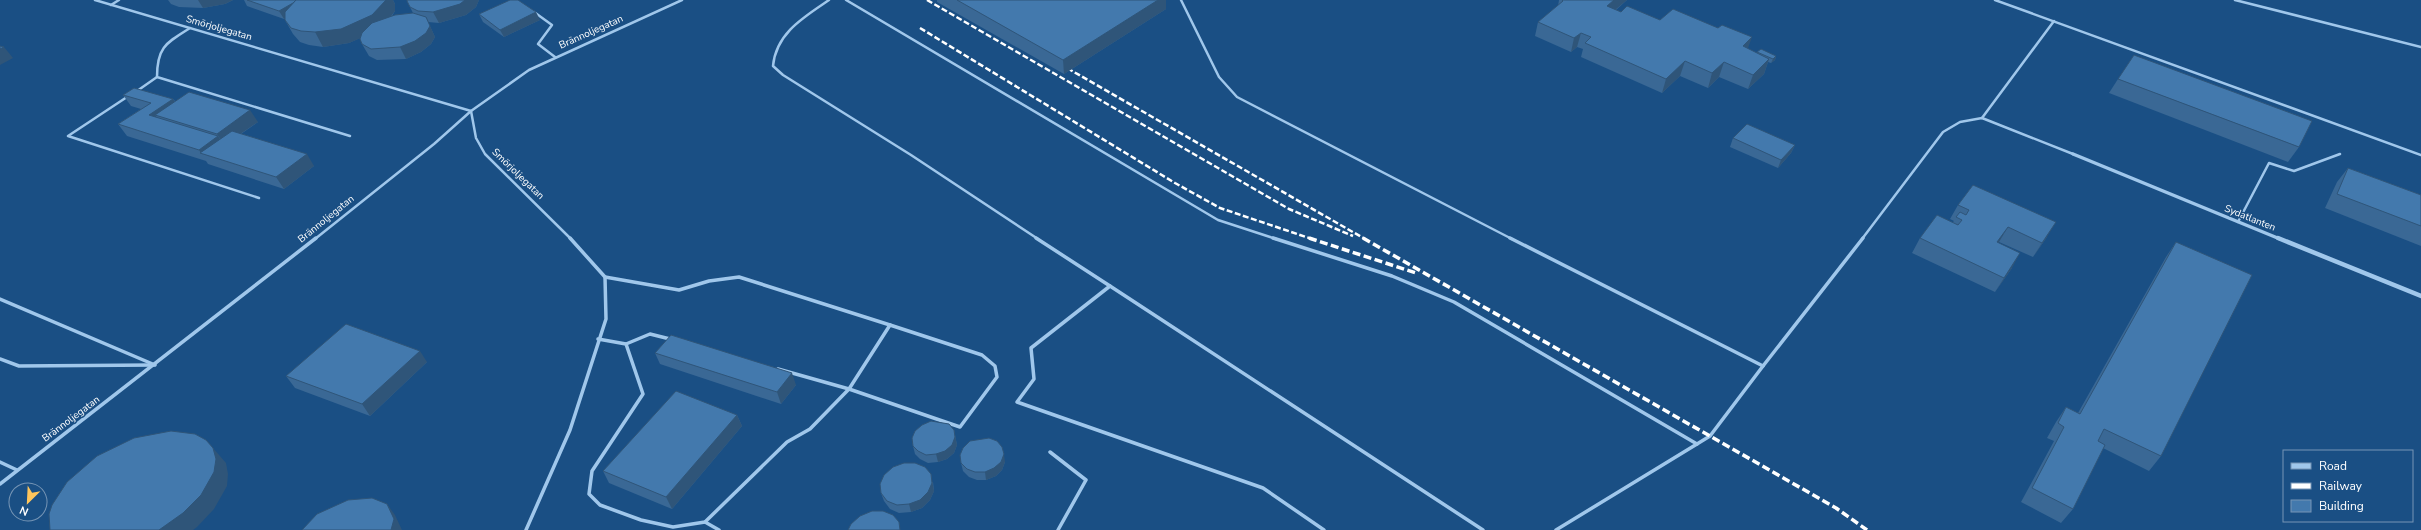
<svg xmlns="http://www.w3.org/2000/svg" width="2421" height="530" font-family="'Nunito Sans',sans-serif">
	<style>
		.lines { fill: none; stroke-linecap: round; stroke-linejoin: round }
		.service-far1 { stroke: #a0c7eb; stroke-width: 2.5 }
		.service { stroke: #a0c7eb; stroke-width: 3.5 }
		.minor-far1 { stroke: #a0c7eb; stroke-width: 3.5 }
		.minor { stroke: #a0c7eb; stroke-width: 4.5 }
		.rail-far1 { stroke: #fff; stroke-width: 2.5; stroke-dasharray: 6 2.5; stroke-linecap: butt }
		.rail { stroke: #fff; stroke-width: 3.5; stroke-dasharray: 8 3.5; stroke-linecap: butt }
		.wall { fill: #3a6895 }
		.shaded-wall { fill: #2f5579 }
		.building { fill: #4379ad; stroke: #2f5579 }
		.labels { text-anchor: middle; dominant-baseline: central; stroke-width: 3; stroke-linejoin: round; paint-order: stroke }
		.street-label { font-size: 10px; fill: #fff; stroke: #1a4f84 }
	</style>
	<rect width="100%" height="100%" fill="#1a4f84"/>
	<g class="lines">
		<g class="service-far1">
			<path d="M95,0L471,111"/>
			<path d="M829,0C804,17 776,33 773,66L783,75L911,155L1038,239"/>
			<path d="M846,0L1218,220L1276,239"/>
			<path d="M1181,0L1219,77L1237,97L1512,239"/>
			<path d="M1995,0L2421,155"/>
			<path d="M2235,0L2421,47"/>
			<path d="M111,5L119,0"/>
			<path d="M534,12L552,25L538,44L555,57"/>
			<path d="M190,28C166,43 157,47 157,77L350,136"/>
			<path d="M137,91L157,77"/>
			<path d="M127,97L68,136L259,198"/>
			<path d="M471,111L476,138L485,154L571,239"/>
			<path d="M1982,118L2054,21"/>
			<path d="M2238,222L2269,163L2294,171L2340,154"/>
			<path d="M315,239L434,144L471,111L529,70L682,0"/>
			<path d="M1862,239L1943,132L1960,122L1982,118L2073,154"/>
		</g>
		<g class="service">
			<path d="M1036,238L1110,286"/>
			<path d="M1273,238L1392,276L1454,302L1697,444L1710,436L1763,366"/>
			<path d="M1510,238L1763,366L1863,238"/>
			<path d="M605,277L679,290L709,281L739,277L890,325"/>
			<path d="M0,299L155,365"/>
			<path d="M890,325L982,355L995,366L997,377L960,427L849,389Z"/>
			<path d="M598,339L626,344L643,394L592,471L589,494L600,505L641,520L673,527L705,522L787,442L810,429L849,389L778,369"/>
			<path d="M626,344L650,334L670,339"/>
			<path d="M0,359L19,366L154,365"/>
			<path d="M1050,452L1086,480L1058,530"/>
			<path d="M0,462L17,470"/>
			<path d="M0,484L316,238"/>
			<path d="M705,522L719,530"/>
			<path d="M526,530L570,430L606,319L605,277L570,238"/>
			<path d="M1324,530L1263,488L1017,402L1034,379L1031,348L1110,286L1483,530"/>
			<path d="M1556,530L1697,444"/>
		</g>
		<path class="minor-far1" d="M2073,154L2280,239"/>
		<path class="minor" d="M2278,238L2421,296"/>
		<g class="rail-far1">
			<path d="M927,0L1289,209L1353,236"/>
			<path d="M920,28L1175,183L1220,208L1312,239"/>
			<path d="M1060,64L1365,239"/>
		</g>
		<g class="rail">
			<path d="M1309,238L1416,273"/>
			<path d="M1363,238L1836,508L1867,530"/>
		</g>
	</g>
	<g class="wall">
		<path d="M168,0H233L225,4L203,8L179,7L171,4Z"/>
		<path d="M244,0H393L395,4V11L392,16L413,13L407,1V0H479L476,7L466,15L439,23L428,22L435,37L431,44L421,52L406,59L377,60L369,56L362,44L360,38L349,43L323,47L309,45L300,42L293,34L285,20V19H284L247,6Z"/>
		<path d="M937,0H1166V9L1064,74L937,2Z"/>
		<path d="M1559,0H1627L1616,10L1621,12L1660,20L1748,49L1757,53V52L1776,56L1775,60L1771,63L1768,62L1764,74L1748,89L1719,77L1708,88L1680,76L1662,93L1581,57L1583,49L1577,47L1571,52L1535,36L1538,22L1558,6Z"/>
		<path d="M479,14L540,20L504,37L483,22Z"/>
		<path d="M2118,79L2299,147L2288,162L2109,93Z"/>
		<path d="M123,95L173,99L175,101L258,122L241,134L314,166L284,189L208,164L206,161L127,136L118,124L141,109L131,106Z"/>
		<path d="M1733,138L1795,145L1791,153L1778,168L1730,147Z"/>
		<path d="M2348,168L2421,195V246L2325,208L2337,182Z"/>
		<path d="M1958,205L2047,237L2033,257L1999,242L1998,243L2012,268L1995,292L1912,253L1920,238L1953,222L1954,221L1950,219Z"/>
		<path d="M2176,242L2161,456L2149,471L2103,448L2073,509L2061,523L2021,502L2054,441L2047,438L2056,422L2066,407L2078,413L2166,257Z"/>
		<path d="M655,353L796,385L781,404L660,364Z"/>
		<path d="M427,362L370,416L295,388L286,376Z"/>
		<path d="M737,415L742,426L672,509L609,483L603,471Z"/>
		<path d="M954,430L957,445L954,453L947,459L938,462L928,463L920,459L915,454L913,446Z"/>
		<path d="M1005,462L1002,470L996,476L986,480H977L969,477L963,471L961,463Z"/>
		<path d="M933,482L934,491L930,500L922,508L911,512L899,513L890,509L884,501L881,493Z"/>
	</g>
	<g class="shaded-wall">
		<path d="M198,0H233L225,4L203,8Z"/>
		<path d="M299,0H316L284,19L279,11Z"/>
		<path d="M386,0H393L395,4V11L380,30L349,43L323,47L315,32Z"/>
		<path d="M465,0H479L476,7L466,15L439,23L433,12Z"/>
		<path d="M1158,0H1166V9L1064,74L1063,60Z"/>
		<path d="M1614,0H1627L1603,20L1607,6Z"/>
		<path d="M536,12L540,20L504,37L500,30Z"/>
		<path d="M426,17L435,37L431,44L421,52L406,59L400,47Z"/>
		<path d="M1581,33L1577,47L1571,52L1574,38Z"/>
		<path d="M1752,37L1747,51L1743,46Z"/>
		<path d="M4,47L13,58L0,65V49Z"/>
		<path d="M1776,56L1775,60L1771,63L1773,59Z"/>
		<path d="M1769,59L1764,74L1748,89L1753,75Z"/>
		<path d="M1685,61L1680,76L1662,93L1666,79Z"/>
		<path d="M1724,62L1719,77L1708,88L1712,73Z"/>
		<path d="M173,99L181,111L155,115L161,124L149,115Z"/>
		<path d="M250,110L258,122L224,145L217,134Z"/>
		<path d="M218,136L226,148L201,153L199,150Z"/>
		<path d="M1795,145L1791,153L1778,168L1781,160Z"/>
		<path d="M307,154L314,166L284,189L276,177Z"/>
		<path d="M2056,222L2047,237L2033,257L2042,243Z"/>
		<path d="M2008,227L1999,242L1988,257L1997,242Z"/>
		<path d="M2020,253L2012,268L1995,292L2004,278Z"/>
		<path d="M420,351L427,362L370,416L362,404Z"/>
		<path d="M792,373L796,385L781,404L777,392Z"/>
		<path d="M737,415L742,426L672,509L666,497Z"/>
		<path d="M954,430L957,445L954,453L947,459L938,462L936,454Z"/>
		<path d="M206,440L226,463L228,474L227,486L214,509L197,527L193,530H159Z"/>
		<path d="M1004,454L1005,462L1002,470L996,476L986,480L985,472Z"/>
		<path d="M931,474L934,491L930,500L922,508L911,512L909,504Z"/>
		<path d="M387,504L395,515L402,530H391Z"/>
	</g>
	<g class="building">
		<path d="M247,0H296L293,3L279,11Z"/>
		<path d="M296,0H386L372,15L341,29L315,32L301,31L291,28L285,20V12Z"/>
		<path d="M407,0H465L460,4L433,12L418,11L410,7L407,1Z"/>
		<path d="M510,0H518L536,12L500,30L479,14Z"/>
		<path d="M957,0H1158L1063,60Z"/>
		<path d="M1562,0H1614L1607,6L1621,12L1627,6L1660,20L1673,9L1718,28L1722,25L1752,37L1743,46L1769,59L1753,75L1724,62L1712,73L1685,61L1666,79L1585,43L1591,37L1581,33L1574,38L1538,22L1563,1Z"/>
		<path d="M413,13L426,17L430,26L426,33L415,41L400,47L371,49L362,44L360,39L362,33L372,23L395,15Z"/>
		<path d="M0,46L4,47L0,49Z"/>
		<path d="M1761,49L1776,56L1773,59L1757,52Z"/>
		<path d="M2134,55L2312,121L2299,147L2118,79Z"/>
		<path d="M134,88L173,99L149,115L218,136L199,150L118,124L151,103L123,95Z"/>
		<path d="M189,92L250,110L217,134L155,115Z"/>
		<path d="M1747,124L1795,145L1781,160L1733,138Z"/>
		<path d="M232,131L307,154L276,177L200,153Z"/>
		<path d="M2348,168L2421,195V226L2337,194Z"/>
		<path d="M1973,185L2056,222L2042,243L2008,227L1997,242L2020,253L2004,278L1920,238L1937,215L1958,225L1962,220L1956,217L1960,212L1966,215L1969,210L1958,205Z"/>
		<path d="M2176,242L2252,275L2161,456L2104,429L2098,441L2105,445L2073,509L2032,488L2064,427L2058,423L2066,407L2080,414Z"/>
		<path d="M346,324L420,351L362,404L286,376Z"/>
		<path d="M671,335L792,373L777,392L655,353Z"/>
		<path d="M676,391L737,415L666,497L603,471Z"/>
		<path d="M931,421L949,424L954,430L955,437L952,445L945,451L936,454L926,455L918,451L913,446L912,438L915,431L922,425Z"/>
		<path d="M171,431L195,434L206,440L213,448L216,459L214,472L201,495L183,513L159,530H50L49,514L52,505L67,482L97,456L134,438Z"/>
		<path d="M989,438L997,441L1002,447L1004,454L1001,462L994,468L985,472H975L967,469L961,463L960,455L963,448L970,441Z"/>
		<path d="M904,463H915L925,467L931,474L932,483L928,492L920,500L909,504L897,505L887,501L881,493L880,484L884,475L893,467Z"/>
		<path d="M372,498L387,504L394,519L391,530H302L317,514L348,500Z"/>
		<path d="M872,511H883L893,515L899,522L900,530H848L851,524L860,516Z"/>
	</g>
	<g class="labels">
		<g class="street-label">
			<text transform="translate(219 28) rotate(16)">Smörjoljegatan</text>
			<text transform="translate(591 32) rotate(-24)">Brännoljegatan</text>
			<text transform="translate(518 174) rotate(44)">Smörjoljegatan</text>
			<text transform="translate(2250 218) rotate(22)">Sydatlanten</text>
			<text transform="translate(326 219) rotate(-39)">Brännoljegatan</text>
			<text transform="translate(71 419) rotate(-37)">Brännoljegatan</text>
		</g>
	</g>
	<rect x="2283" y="450" width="130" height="72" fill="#1a4f84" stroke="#7695b5"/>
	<rect x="2291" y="463" width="20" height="6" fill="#a0c7eb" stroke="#7695b5"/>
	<text x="2319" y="470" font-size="12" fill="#ffffff">Road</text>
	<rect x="2291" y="483" width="20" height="6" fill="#ffffff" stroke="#7695b5"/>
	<text x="2319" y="490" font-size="12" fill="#ffffff">Railway</text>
	<rect x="2291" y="500" width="20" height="12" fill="#4379ad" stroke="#7695b5"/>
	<text x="2319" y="510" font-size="12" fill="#ffffff">Building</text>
	<g transform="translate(28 502) rotate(204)"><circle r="19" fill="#1a4f84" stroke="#7695b5"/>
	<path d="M0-3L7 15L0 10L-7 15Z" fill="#fec55c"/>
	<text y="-6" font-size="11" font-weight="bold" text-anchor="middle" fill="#ffffff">N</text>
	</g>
</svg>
